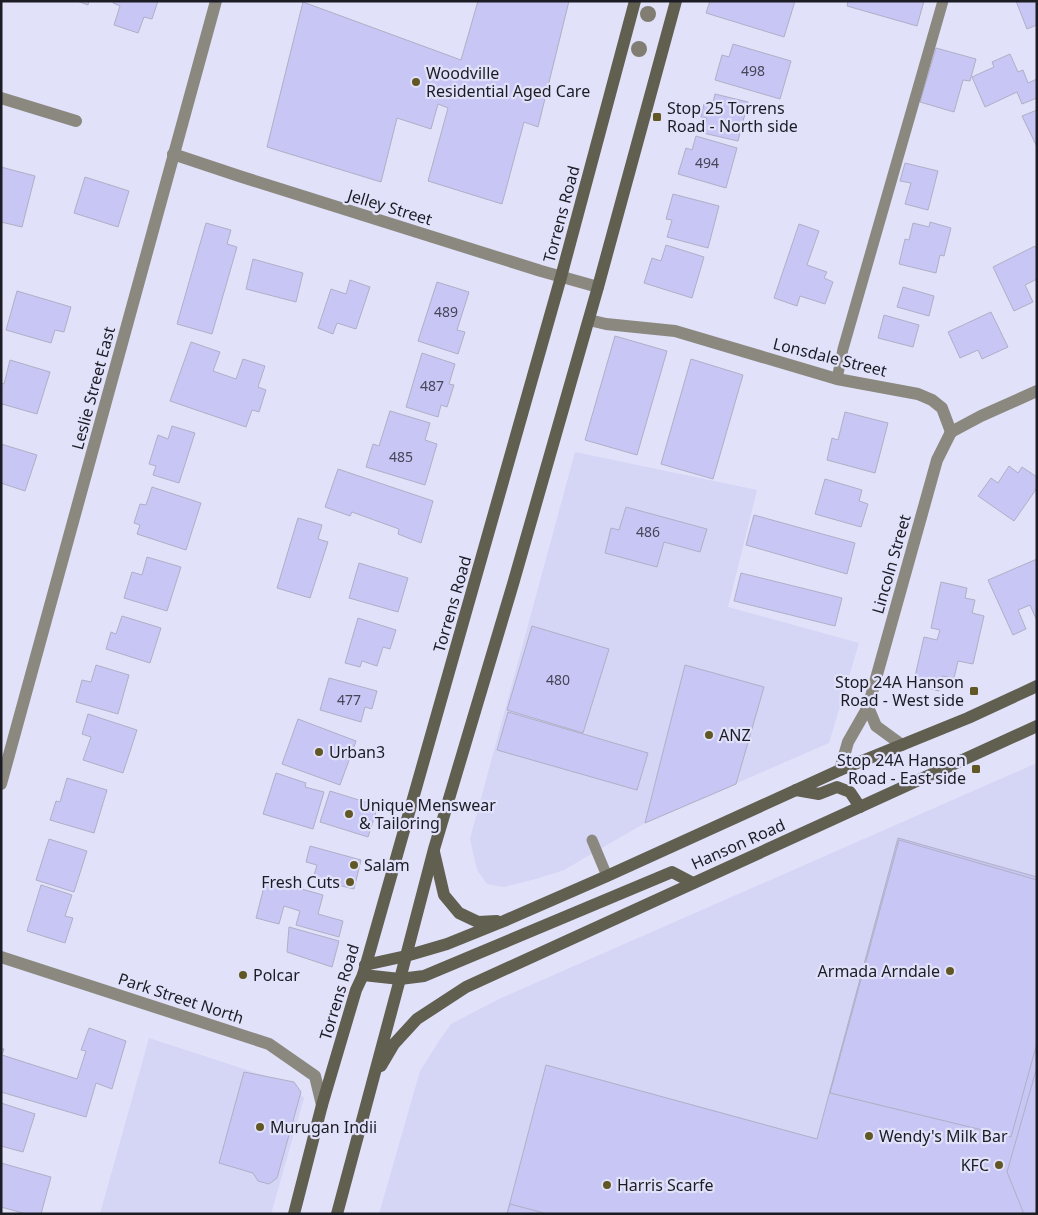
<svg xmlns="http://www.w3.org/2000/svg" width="1038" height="1215" font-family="'Noto Sans',sans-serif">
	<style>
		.built { fill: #d5d5f5 }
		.building { fill: #c7c6f4; stroke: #afafc6 }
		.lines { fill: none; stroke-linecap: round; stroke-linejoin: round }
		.service { stroke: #8b897f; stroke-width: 11 }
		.minor { stroke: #8b897f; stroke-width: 12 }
		.secondary { stroke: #615f50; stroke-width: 12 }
		.tree { fill: #817d73 }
		.poi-dot { fill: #615724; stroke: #e1e1fa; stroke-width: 2 }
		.labels { text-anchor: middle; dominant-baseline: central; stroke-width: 4.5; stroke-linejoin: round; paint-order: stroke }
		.number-label { font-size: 14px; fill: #474659 }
		.poi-label { font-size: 16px; fill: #1c1c25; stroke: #e1e1fa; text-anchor: start }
		.street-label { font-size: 16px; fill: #1c1c25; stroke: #e1e1fa }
	</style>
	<rect width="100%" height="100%" fill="#e1e1fa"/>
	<g class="built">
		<path d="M575,452L757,490L728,607L859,643L829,743L645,823L564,870L539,878L504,887L487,884L477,870L470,839Z"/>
		<path d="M1037,763V1214H379L420,1071L439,1041L451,1024L499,999Z"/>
		<path d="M149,1038L290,1084L304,1098L271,1214H100Z"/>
	</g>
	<g class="building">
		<path d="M77,1H89L88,5Z"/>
		<path d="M113,1H158L152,19L144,17L138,33L114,25L120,6L113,3Z"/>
		<path d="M478,1H569L538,127L524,122L502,204L428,181L448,108L438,104L431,129L397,118L381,182L267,147L303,2L461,60Z"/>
		<path d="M710,1H795L784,37L706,13Z"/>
		<path d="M848,1H924L917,26L847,6Z"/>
		<path d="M1016,1H1037V25L1027,29Z"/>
		<path d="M733,44L791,61L780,99L715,80L722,55L729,57Z"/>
		<path d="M936,48L976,59L970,81L963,80L954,112L920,102Z"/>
		<path d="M1010,54L1018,72L1023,70L1028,83L1037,79V98L1022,104L1017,92L985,107L972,77L994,67L992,62Z"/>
		<path d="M715,94L748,102L738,141L703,133L707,118L701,117L704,104L712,106Z"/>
		<path d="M1037,110V147L1022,116Z"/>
		<path d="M696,136L737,148L726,188L678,174L686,148L692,150Z"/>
		<path d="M905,163L938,171L928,210L905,204L911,183L900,181Z"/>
		<path d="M1,167L35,176L22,227L1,222Z"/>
		<path d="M85,177L129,191L118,227L74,213Z"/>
		<path d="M673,194L719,206L708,248L667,237L672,220L666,219Z"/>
		<path d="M930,222L951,228L944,256L940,255L936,273L899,264L905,239L909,240L913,223L929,227Z"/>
		<path d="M206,223L231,230L227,244L237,247L212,334L177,324Z"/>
		<path d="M799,224L819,231L807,265L827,272L824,278L833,282L825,304L800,296L797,306L774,298Z"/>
		<path d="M666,245L704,257L692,298L644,283L652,258L661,261Z"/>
		<path d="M1035,246L1037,251V279L1025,285L1033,302L1014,311L993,267Z"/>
		<path d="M253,259L303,273L296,302L246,289Z"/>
		<path d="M350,280L370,287L356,329L337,323L333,334L318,328L331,289L346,294Z"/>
		<path d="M437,282L469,292L457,330L465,332L458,354L418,341Z"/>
		<path d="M903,287L934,296L929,316L897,307Z"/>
		<path d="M17,291L71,307L64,332L55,330L51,343L6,330Z"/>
		<path d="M991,312L1008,347L982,359L978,350L960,358L948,332Z"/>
		<path d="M884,315L919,325L913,347L878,338Z"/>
		<path d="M615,336L667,351L637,455L585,440Z"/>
		<path d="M191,342L220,352L213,371L236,379L243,359L265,366L258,387L266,390L259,412L252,410L246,427L170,401Z"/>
		<path d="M422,353L455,364L449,384L454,385L447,407L441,405L438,417L406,407Z"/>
		<path d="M691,359L743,375L713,479L661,464Z"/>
		<path d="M10,360L50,372L37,414L2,404L1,408V383L4,384Z"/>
		<path d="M390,411L430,423L425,440L437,444L425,485L366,467L373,444L379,446Z"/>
		<path d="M845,412L888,423L875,473L827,460L832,438L838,440Z"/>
		<path d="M172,426L195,433L179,483L153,475L156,466L149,464L158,435L168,439Z"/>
		<path d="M1,444L37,455L25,491L1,483Z"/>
		<path d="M1009,466L1018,473L1022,467L1037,477V488L1014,521L978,496L991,478L998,483Z"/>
		<path d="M338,469L433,501L421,543L398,534L399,529L352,512L350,516L325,507Z"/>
		<path d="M825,479L862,490L859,501L868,504L861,527L815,514Z"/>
		<path d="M152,487L201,503L186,550L137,534L140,525L134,523L140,504L146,505Z"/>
		<path d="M626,507L707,529L700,552L664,542L657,567L605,553L611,528L619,530Z"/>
		<path d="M754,515L855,543L847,574L746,545Z"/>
		<path d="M298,518L322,525L318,539L328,542L310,598L277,588Z"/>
		<path d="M147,557L181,567L167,611L124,598L132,572L142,575Z"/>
		<path d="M1037,559V621L1030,605L1018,610L1026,629L1013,635L988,580Z"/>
		<path d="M359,563L408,578L398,612L349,598Z"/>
		<path d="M741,573L842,598L835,626L734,601Z"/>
		<path d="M941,582L967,588L965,598L975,600L972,613L984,616L973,664L958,661L954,678L942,676L939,691L913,685L924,637L937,640L940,630L931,628Z"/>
		<path d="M122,616L161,628L150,663L106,649L111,632L116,634Z"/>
		<path d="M358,618L396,630L390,649L383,647L377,666L362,661L360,667L345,663Z"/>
		<path d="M532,626L609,649L583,733L507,710Z"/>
		<path d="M96,665L129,675L118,714L76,702L82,680L91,682Z"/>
		<path d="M685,665L764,687L736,784L645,823Z"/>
		<path d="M329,678L377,691L372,709L365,707L361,722L320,710Z"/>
		<path d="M508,712L648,753L637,790L497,750Z"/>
		<path d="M88,714L137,730L123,773L83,760L91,737L82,734Z"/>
		<path d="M298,719L356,741L340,785L282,764Z"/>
		<path d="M276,773L306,783L305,787L324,792L313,829L263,814Z"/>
		<path d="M67,778L107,790L94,833L50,820L56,801L60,802Z"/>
		<path d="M330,791L378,806L368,837L320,822Z"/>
		<path d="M898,838L1037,877V1214H507L546,1065L817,1139Z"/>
		<path d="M49,839L87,851L74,892L36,880Z"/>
		<path d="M899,840L1037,880V1043L1011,1137L830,1093Z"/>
		<path d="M310,846L361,860L354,889L313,879L317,865L306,862Z"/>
		<path d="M266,879L323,895L318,914L343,921L339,937L296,925L300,911L284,906L279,924L256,918Z"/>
		<path d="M41,885L72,895L65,916L73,918L65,943L27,931Z"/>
		<path d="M289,927L339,941L332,967L287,952Z"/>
		<path d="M89,1028L126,1041L112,1089L96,1083L86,1117L1,1092V1048L4,1049L2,1055L77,1079L86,1051L81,1050Z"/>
		<path d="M1037,1067V1214H1024L1007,1172Z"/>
		<path d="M244,1072L294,1082L301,1092L277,1178L269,1184L258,1181L253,1173L219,1163Z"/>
		<path d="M1,1103L35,1114L23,1152L1,1146Z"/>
		<path d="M1,1163L51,1177L41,1214H26L1,1207Z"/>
		<path d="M510,1204L548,1214H507Z"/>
	</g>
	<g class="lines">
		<g class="service">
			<path d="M837,379L843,349L943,1"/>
			<path d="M592,840L607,876"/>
		</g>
		<g class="minor">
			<path d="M1,98L76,121"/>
			<path d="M173,154L239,176L541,271L598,287"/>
			<path d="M589,320L606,324L675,331L837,379L918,394L932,400L942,408L951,432"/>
			<path d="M951,432L981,416L1037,391"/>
			<path d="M868,707L876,726L902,745"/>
			<path d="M840,770L848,742L868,707L937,460L951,432"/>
			<path d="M1,784L216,1"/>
			<path d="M1,957L269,1044L315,1076L322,1105"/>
		</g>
		<g class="secondary">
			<path d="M796,790L819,794L837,787L850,792L860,807"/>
			<path d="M434,852L444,895L459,913L478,922L497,921"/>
			<path d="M365,965L406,956L447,944L504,921L607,876L840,770L968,718L1037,686"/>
			<path d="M363,975L400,979L424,976L672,872L693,883"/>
			<path d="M381,1066L394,1044L417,1019L466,987L1037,726"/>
			<path d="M294,1214L322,1105L356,990L363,975L561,277L635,1"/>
			<path d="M337,1214L400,979L434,849L513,584L598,287L676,1"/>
		</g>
	</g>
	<g class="tree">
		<circle cx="648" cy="14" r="8"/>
		<circle cx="639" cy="49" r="8"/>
	</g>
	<g class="poi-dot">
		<circle cx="416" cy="82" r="5"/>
		<rect x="652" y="112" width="10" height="10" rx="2.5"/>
		<rect x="969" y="686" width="10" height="10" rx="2.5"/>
		<circle cx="709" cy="735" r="5"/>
		<circle cx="319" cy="752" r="5"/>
		<rect x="971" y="764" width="10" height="10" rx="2.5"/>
		<circle cx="349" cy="814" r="5"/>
		<circle cx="354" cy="865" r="5"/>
		<circle cx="350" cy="882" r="5"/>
		<circle cx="950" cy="971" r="5"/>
		<circle cx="243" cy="975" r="5"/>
		<circle cx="260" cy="1127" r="5"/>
		<circle cx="869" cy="1136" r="5"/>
		<circle cx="999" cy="1165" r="5"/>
		<circle cx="607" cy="1185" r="5"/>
	</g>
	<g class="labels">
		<g class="number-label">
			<text x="753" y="70">498</text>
			<text x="707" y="162">494</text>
			<text x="446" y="311">489</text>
			<text x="432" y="385">487</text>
			<text x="401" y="456">485</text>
			<text x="648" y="531">486</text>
			<text x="558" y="679">480</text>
			<text x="349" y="699">477</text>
		</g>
		<g class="poi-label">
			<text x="426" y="73">Woodville<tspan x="426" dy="18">Residential Aged Care</tspan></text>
			<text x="667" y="108">Stop 25 Torrens<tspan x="667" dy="18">Road - North side</tspan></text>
			<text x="964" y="682" text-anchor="end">Stop 24A Hanson<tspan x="964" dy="18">Road - West side</tspan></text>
			<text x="719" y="735">ANZ</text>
			<text x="329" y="752">Urban3</text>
			<text x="966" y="760" text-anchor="end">Stop 24A Hanson<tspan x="966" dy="18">Road - East side</tspan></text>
			<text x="359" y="805">Unique Menswear<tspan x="359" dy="18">&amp; Tailoring</tspan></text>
			<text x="364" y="865">Salam</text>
			<text x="340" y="882" text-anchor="end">Fresh Cuts</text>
			<text x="940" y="971" text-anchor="end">Armada Arndale</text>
			<text x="253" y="975">Polcar</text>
			<text x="270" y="1127">Murugan Indii</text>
			<text x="879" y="1136">Wendy's Milk Bar</text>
			<text x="989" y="1165" text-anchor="end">KFC</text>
			<text x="617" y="1185">Harris Scarfe</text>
		</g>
		<g class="street-label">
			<text transform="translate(390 207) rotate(17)">Jelley Street</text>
			<text transform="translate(561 214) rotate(-75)">Torrens Road</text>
			<text transform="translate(830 357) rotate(14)">Lonsdale Street</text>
			<text transform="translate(93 388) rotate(-75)">Leslie Street East</text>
			<text transform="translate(891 564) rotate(-74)">Lincoln Street</text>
			<text transform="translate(452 604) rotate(-74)">Torrens Road</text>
			<text transform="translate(738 844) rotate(-24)">Hanson Road</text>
			<text transform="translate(339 992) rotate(-73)">Torrens Road</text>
			<text transform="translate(181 998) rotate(18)">Park Street North</text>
		</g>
	</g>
	<rect width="1038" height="1215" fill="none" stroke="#1c1c25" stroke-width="5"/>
</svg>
